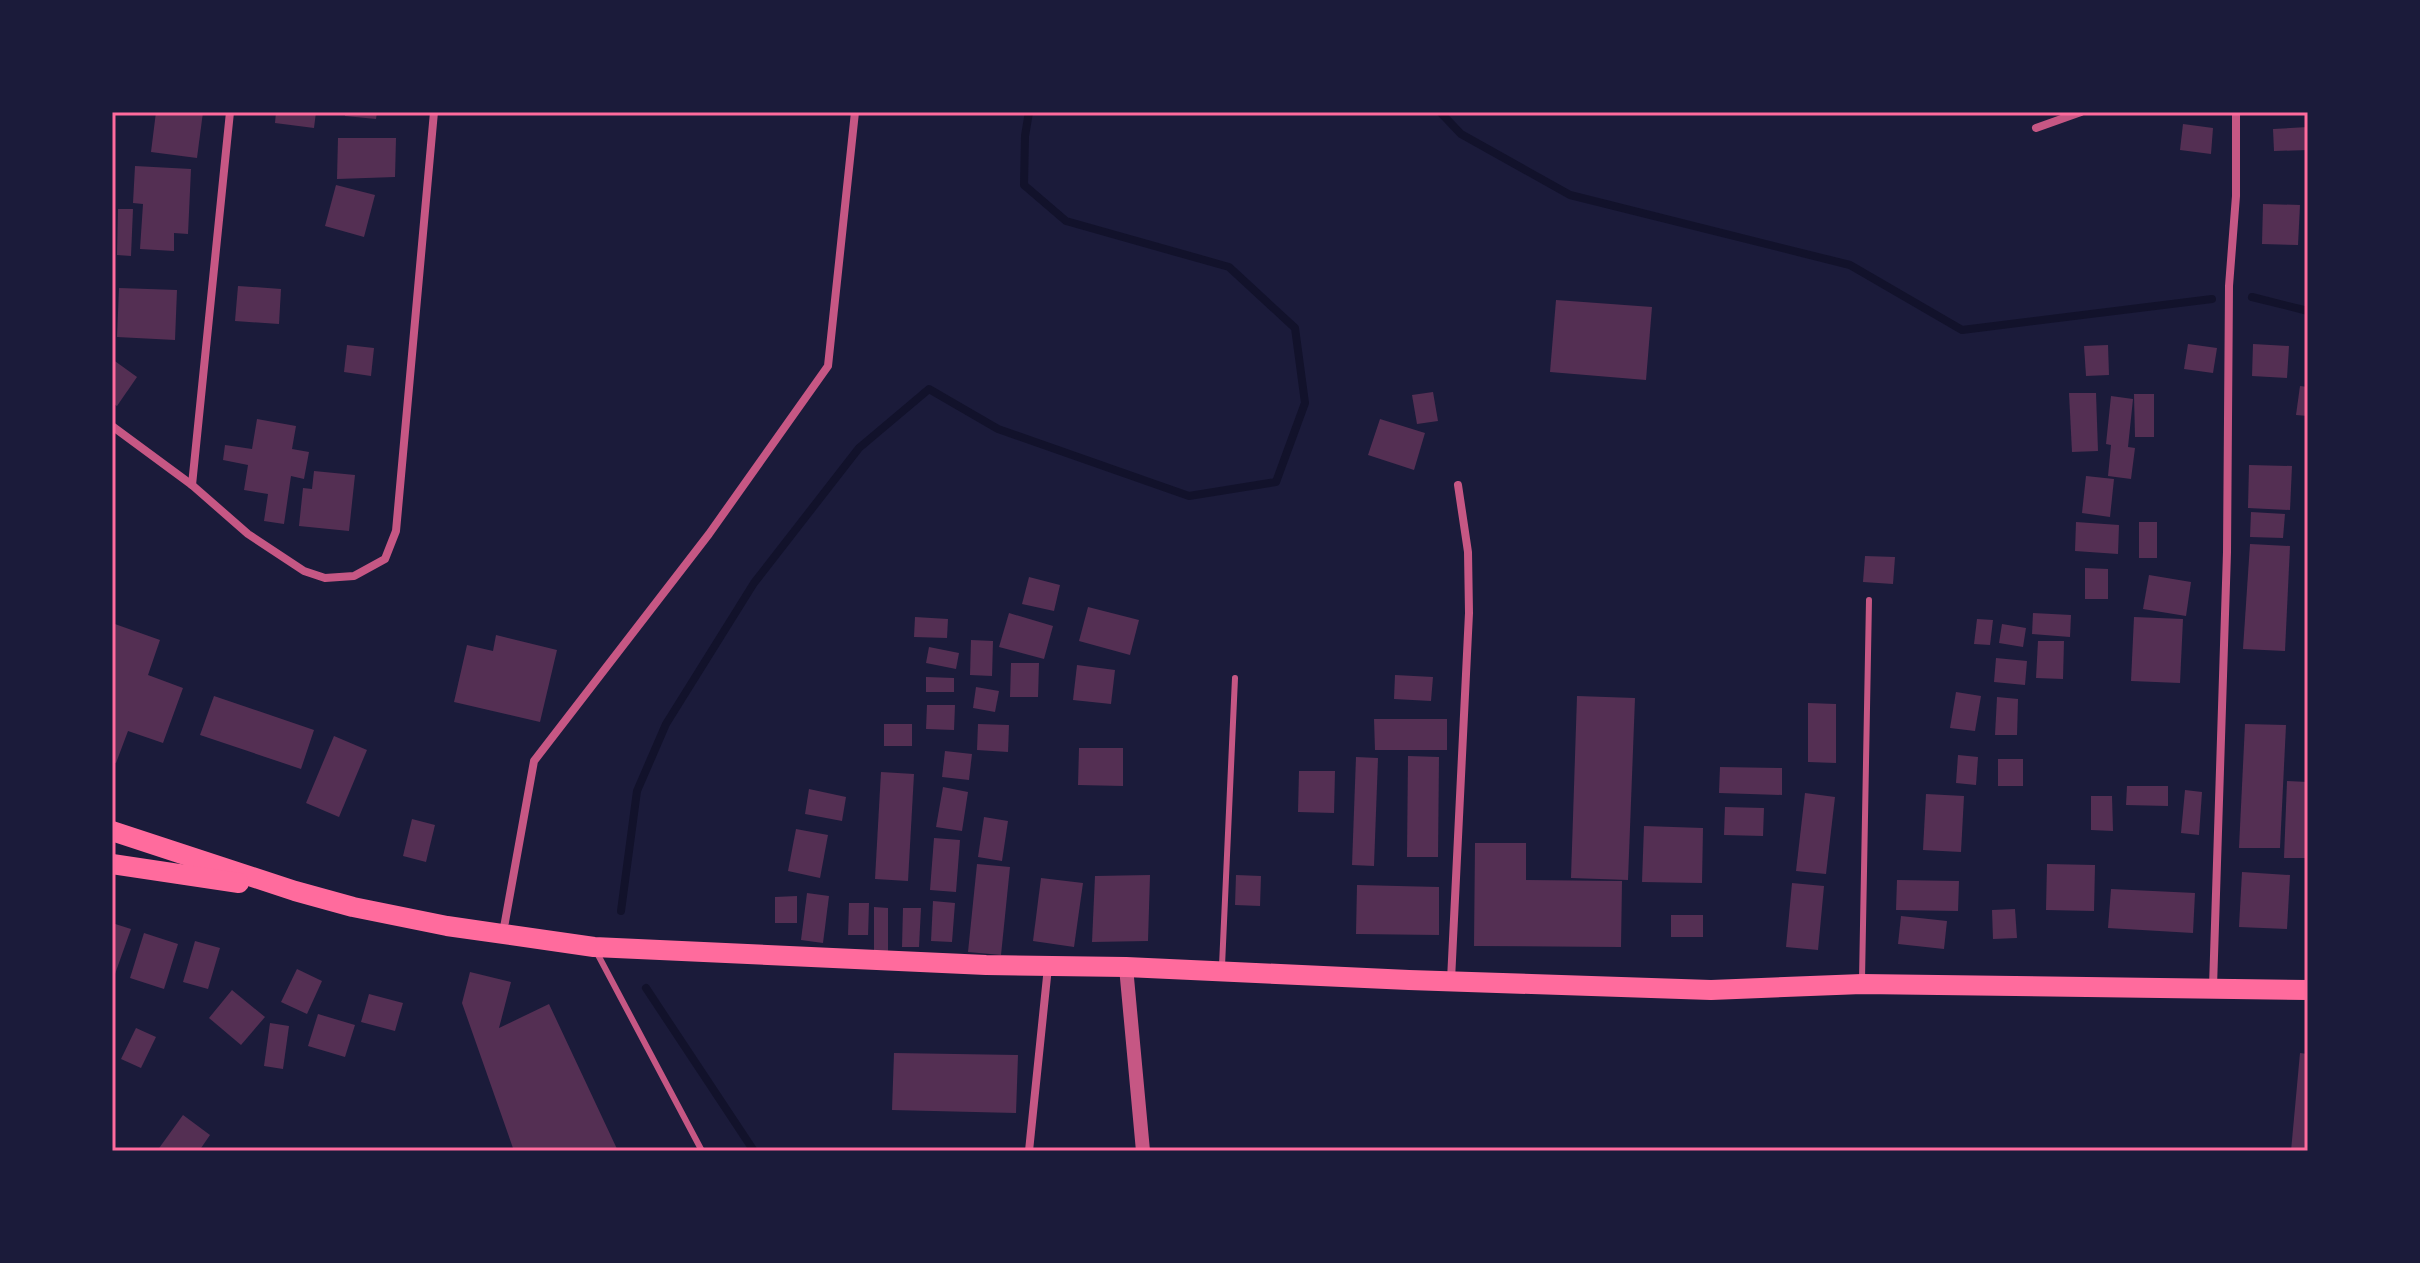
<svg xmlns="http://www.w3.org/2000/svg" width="2420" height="1263" font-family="'Varela Round',sans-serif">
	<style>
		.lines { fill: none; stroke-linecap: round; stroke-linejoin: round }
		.stream { stroke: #12122b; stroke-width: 8 }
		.building { fill: #542f53 }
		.service { stroke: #c65784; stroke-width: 6 }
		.minor { stroke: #c65784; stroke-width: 8 }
		.tertiary { stroke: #c65784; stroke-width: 14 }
		.primary { stroke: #ff6b9d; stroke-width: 20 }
		.neatline { fill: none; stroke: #ff6b9d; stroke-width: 3 }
	</style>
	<rect width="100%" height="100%" fill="#1b1b3a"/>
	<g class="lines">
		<g class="stream">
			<path d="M1440,112L1461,134L1570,195L1850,265L1962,330L2212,299"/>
			<path d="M2252,297L2308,311"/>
			<path d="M621,911L637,791L666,724L754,583L859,448L929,389L998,429L1189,496L1276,482L1305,403L1295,328L1229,267L1066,221L1024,185L1025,136L1029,112"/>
			<path d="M646,988L754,1151"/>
		</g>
	</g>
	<g class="building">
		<path d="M156,112H203L197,158L151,152Z"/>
		<path d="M276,112H316L314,128L275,123Z"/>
		<path d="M345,112H377L376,119L345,116Z"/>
		<path d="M2183,124L2213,128L2211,154L2180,150Z"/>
		<path d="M2308,127V150L2274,151L2273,129Z"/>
		<path d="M338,138H396L395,177L337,179Z"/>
		<path d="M135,166L191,169L188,234L174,233V251L140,249L143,204L133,203Z"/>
		<path d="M336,185L375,195L364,237L325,226Z"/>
		<path d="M2263,204L2300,205L2298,245L2262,244Z"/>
		<path d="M118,209H133L131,256L117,255Z"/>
		<path d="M238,286L281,289L279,324L235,321Z"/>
		<path d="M119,288L177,290L175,340L117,337Z"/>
		<path d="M1556,300L1652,307L1646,380L1550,372Z"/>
		<path d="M2188,344L2217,348L2213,373L2184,369Z"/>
		<path d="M2253,344L2289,346L2287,378L2252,376Z"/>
		<path d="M347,345L374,348L371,376L344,372Z"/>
		<path d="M2108,345L2109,375L2086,376L2084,346Z"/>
		<path d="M112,359L137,377L117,406L112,403Z"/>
		<path d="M2300,386L2308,387V416L2296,415Z"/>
		<path d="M1433,392L1438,421L1417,424L1412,395Z"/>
		<path d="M2069,393H2096L2098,451L2072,452Z"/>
		<path d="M2134,394H2154V437H2135Z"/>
		<path d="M2111,396L2133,399L2128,447L2135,448L2131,479L2108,476L2111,445L2106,444Z"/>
		<path d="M257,419L296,426L292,449L309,452L304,479L291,476L284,524L264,521L268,494L244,490L248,465L223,460L225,445L252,449Z"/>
		<path d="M1380,419L1425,433L1414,470L1368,455Z"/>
		<path d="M2249,465L2292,466L2290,510L2248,508Z"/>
		<path d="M314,471L355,475L349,531L299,526L303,488L312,489Z"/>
		<path d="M2086,476L2114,479L2110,517L2082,513Z"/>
		<path d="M2251,512L2285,514L2283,538L2250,537Z"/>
		<path d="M2076,522L2119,525L2118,554L2075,551Z"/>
		<rect x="2139" y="522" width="18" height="36"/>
		<path d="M2250,544L2290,546L2285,651L2243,649Z"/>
		<path d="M1865,556L1895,557L1893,584L1863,582Z"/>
		<path d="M2085,568L2108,569V599H2085Z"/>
		<path d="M2149,575L2191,582L2186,616L2143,609Z"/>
		<path d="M1029,577L1060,585L1054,611L1022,604Z"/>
		<path d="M1088,607L1139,620L1130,655L1079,641Z"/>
		<path d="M1009,613L1053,626L1044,659L999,647Z"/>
		<path d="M2033,613L2071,615L2070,637L2032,634Z"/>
		<path d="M915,617L948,619L947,638L914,637Z"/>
		<path d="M2134,617L2183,619L2180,683L2131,681Z"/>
		<path d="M1977,619L1993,620L1990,645L1974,644Z"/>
		<path d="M112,623L160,640L148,675L183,688L163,743L128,731L116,763L112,762Z"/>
		<path d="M2002,624L2026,628L2023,647L1999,643Z"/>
		<path d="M496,635L557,650L540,722L454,702L467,645L493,651Z"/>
		<path d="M971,640L993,641L992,676L970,675Z"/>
		<path d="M2038,641H2064L2063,679L2036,678Z"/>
		<path d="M929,647L959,653L956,669L926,663Z"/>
		<path d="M1996,658L2027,661L2025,685L1994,682Z"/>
		<path d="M1011,663H1039L1038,697H1010Z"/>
		<path d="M1077,665L1115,670L1111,704L1073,700Z"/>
		<path d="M1395,675L1433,677L1431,701L1394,699Z"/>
		<path d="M926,677L954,678V692H926Z"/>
		<path d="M976,687L999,691L995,712L973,708Z"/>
		<path d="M1956,692L1981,696L1975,731L1950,728Z"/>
		<path d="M214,696L314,730L301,769L200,735Z"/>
		<path d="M1577,696L1635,698L1628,880L1571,878Z"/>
		<path d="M1997,697L2018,699L2017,735H1995Z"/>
		<path d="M1808,703L1836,704V763L1808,762Z"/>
		<path d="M927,705H955L954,730L926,729Z"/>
		<path d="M1374,719H1447V750H1375Z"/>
		<rect x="884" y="724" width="28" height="22"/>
		<path d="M978,724L1009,725L1008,752L977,750Z"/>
		<path d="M2245,724L2286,725L2280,848H2239Z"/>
		<path d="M334,736L367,750L339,817L306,803Z"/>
		<path d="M1079,748H1123V786L1078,785Z"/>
		<path d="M945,751L972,754L969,780L942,777Z"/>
		<path d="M1958,755L1978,757L1976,785L1956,783Z"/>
		<path d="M1408,756L1439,757L1438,857H1407Z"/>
		<path d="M1356,757L1378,758L1374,866L1352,865Z"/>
		<rect x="1998" y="759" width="25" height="27"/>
		<path d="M1720,767L1782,768V795L1719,793Z"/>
		<path d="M1299,771H1335L1334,813L1298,812Z"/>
		<path d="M881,772L914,774L908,881L875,879Z"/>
		<path d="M2287,781L2308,782L2307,858H2284Z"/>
		<path d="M2127,786H2168V806L2126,805Z"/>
		<path d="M943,787L968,792L962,831L936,827Z"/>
		<path d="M809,789L846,797L842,821L805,814Z"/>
		<path d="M2185,790L2202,792L2199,835L2181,833Z"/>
		<path d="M1805,793L1835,797L1826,874L1796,871Z"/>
		<path d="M1926,794L1964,796L1961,852L1923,850Z"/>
		<path d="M2091,796H2112L2113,831L2091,830Z"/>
		<path d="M1725,807L1764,808L1763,836L1724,835Z"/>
		<path d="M984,817L1008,821L1002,861L978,857Z"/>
		<path d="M412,819L435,825L426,862L403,856Z"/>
		<path d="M1644,826L1703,828L1702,883L1642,882Z"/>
		<path d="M796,829L828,835L820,878L788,871Z"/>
		<path d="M934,838L960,840L956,892L930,890Z"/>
		<path d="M1475,843H1526V880L1622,881L1621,947L1474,946Z"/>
		<path d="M977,864L1010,867L1001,955L968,952Z"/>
		<path d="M2047,864L2095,865L2094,911L2046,910Z"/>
		<path d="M2242,872L2290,875L2287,929L2239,927Z"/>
		<path d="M1150,875L1148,941L1092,942L1095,876Z"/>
		<path d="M1236,875L1261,876L1260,906L1235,905Z"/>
		<path d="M1041,878L1083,883L1074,947L1033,941Z"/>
		<path d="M1897,880L1959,881L1958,911L1896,910Z"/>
		<path d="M1792,883L1824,886L1818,950L1786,947Z"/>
		<path d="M1357,885L1439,887V935L1356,934Z"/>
		<path d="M2111,889L2195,893L2193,933L2108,928Z"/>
		<path d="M807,893L829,896L823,943L801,940Z"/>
		<path d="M797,896V923H775V897Z"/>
		<path d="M933,901L955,903L952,942L931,941Z"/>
		<path d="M849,903H869L868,935H848Z"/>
		<path d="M874,907L888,908V952H874Z"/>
		<path d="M903,908H921L919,947H902Z"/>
		<path d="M2015,909L2017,938L1993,939L1992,910Z"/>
		<rect x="1671" y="915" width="32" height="22"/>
		<path d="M1901,916L1947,921L1944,949L1898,944Z"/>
		<path d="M112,923L131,929L115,974L112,973Z"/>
		<path d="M144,933L178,944L164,989L130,978Z"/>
		<path d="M195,941L220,948L208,989L183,982Z"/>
		<path d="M297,969L322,981L307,1014L281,1002Z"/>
		<path d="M470,972L511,982L499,1028L549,1004L618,1151H514L462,1003Z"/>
		<path d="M232,990L265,1017L241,1045L209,1018Z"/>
		<path d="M369,994L403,1003L395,1031L361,1022Z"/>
		<path d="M318,1014L355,1025L345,1057L308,1046Z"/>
		<path d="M270,1023L289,1026L283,1069L264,1066Z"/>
		<path d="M136,1028L156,1037L141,1068L121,1059Z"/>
		<path d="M894,1053L1018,1055L1016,1113L892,1110Z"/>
		<path d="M2300,1053L2308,1054V1151H2291Z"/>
		<path d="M183,1115L210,1135L199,1151H157Z"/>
	</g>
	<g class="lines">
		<g class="service">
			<path d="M597,953L702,1151"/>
			<path d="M1222,966L1235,678"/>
			<path d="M1862,980L1869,600"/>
		</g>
		<g class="minor">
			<path d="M2036,128L2081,112"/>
			<path d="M112,426L192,485L248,534L304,571L325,578L354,576L385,559L396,531L434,112"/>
			<path d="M192,485L230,112"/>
			<path d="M503,933L534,761L709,534L828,366L855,112"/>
			<path d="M1451,980L1469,613L1468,552L1458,485"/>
			<path d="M2213,987L2227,552L2229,286L2236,196V112"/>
			<path d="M1029,1151L1048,967"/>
		</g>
		<path class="tertiary" d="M1126,967L1143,1151"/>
		<g class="primary">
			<path d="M112,831L295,891L353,907L447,926L594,947L986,965L1126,967L1409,980L1711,990L1862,984L2308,990"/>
			<path d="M112,864L239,883"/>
		</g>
	</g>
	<rect width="2420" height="1263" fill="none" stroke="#1b1b3a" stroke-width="228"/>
	<rect x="114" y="114" width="2192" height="1035" class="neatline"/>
</svg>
